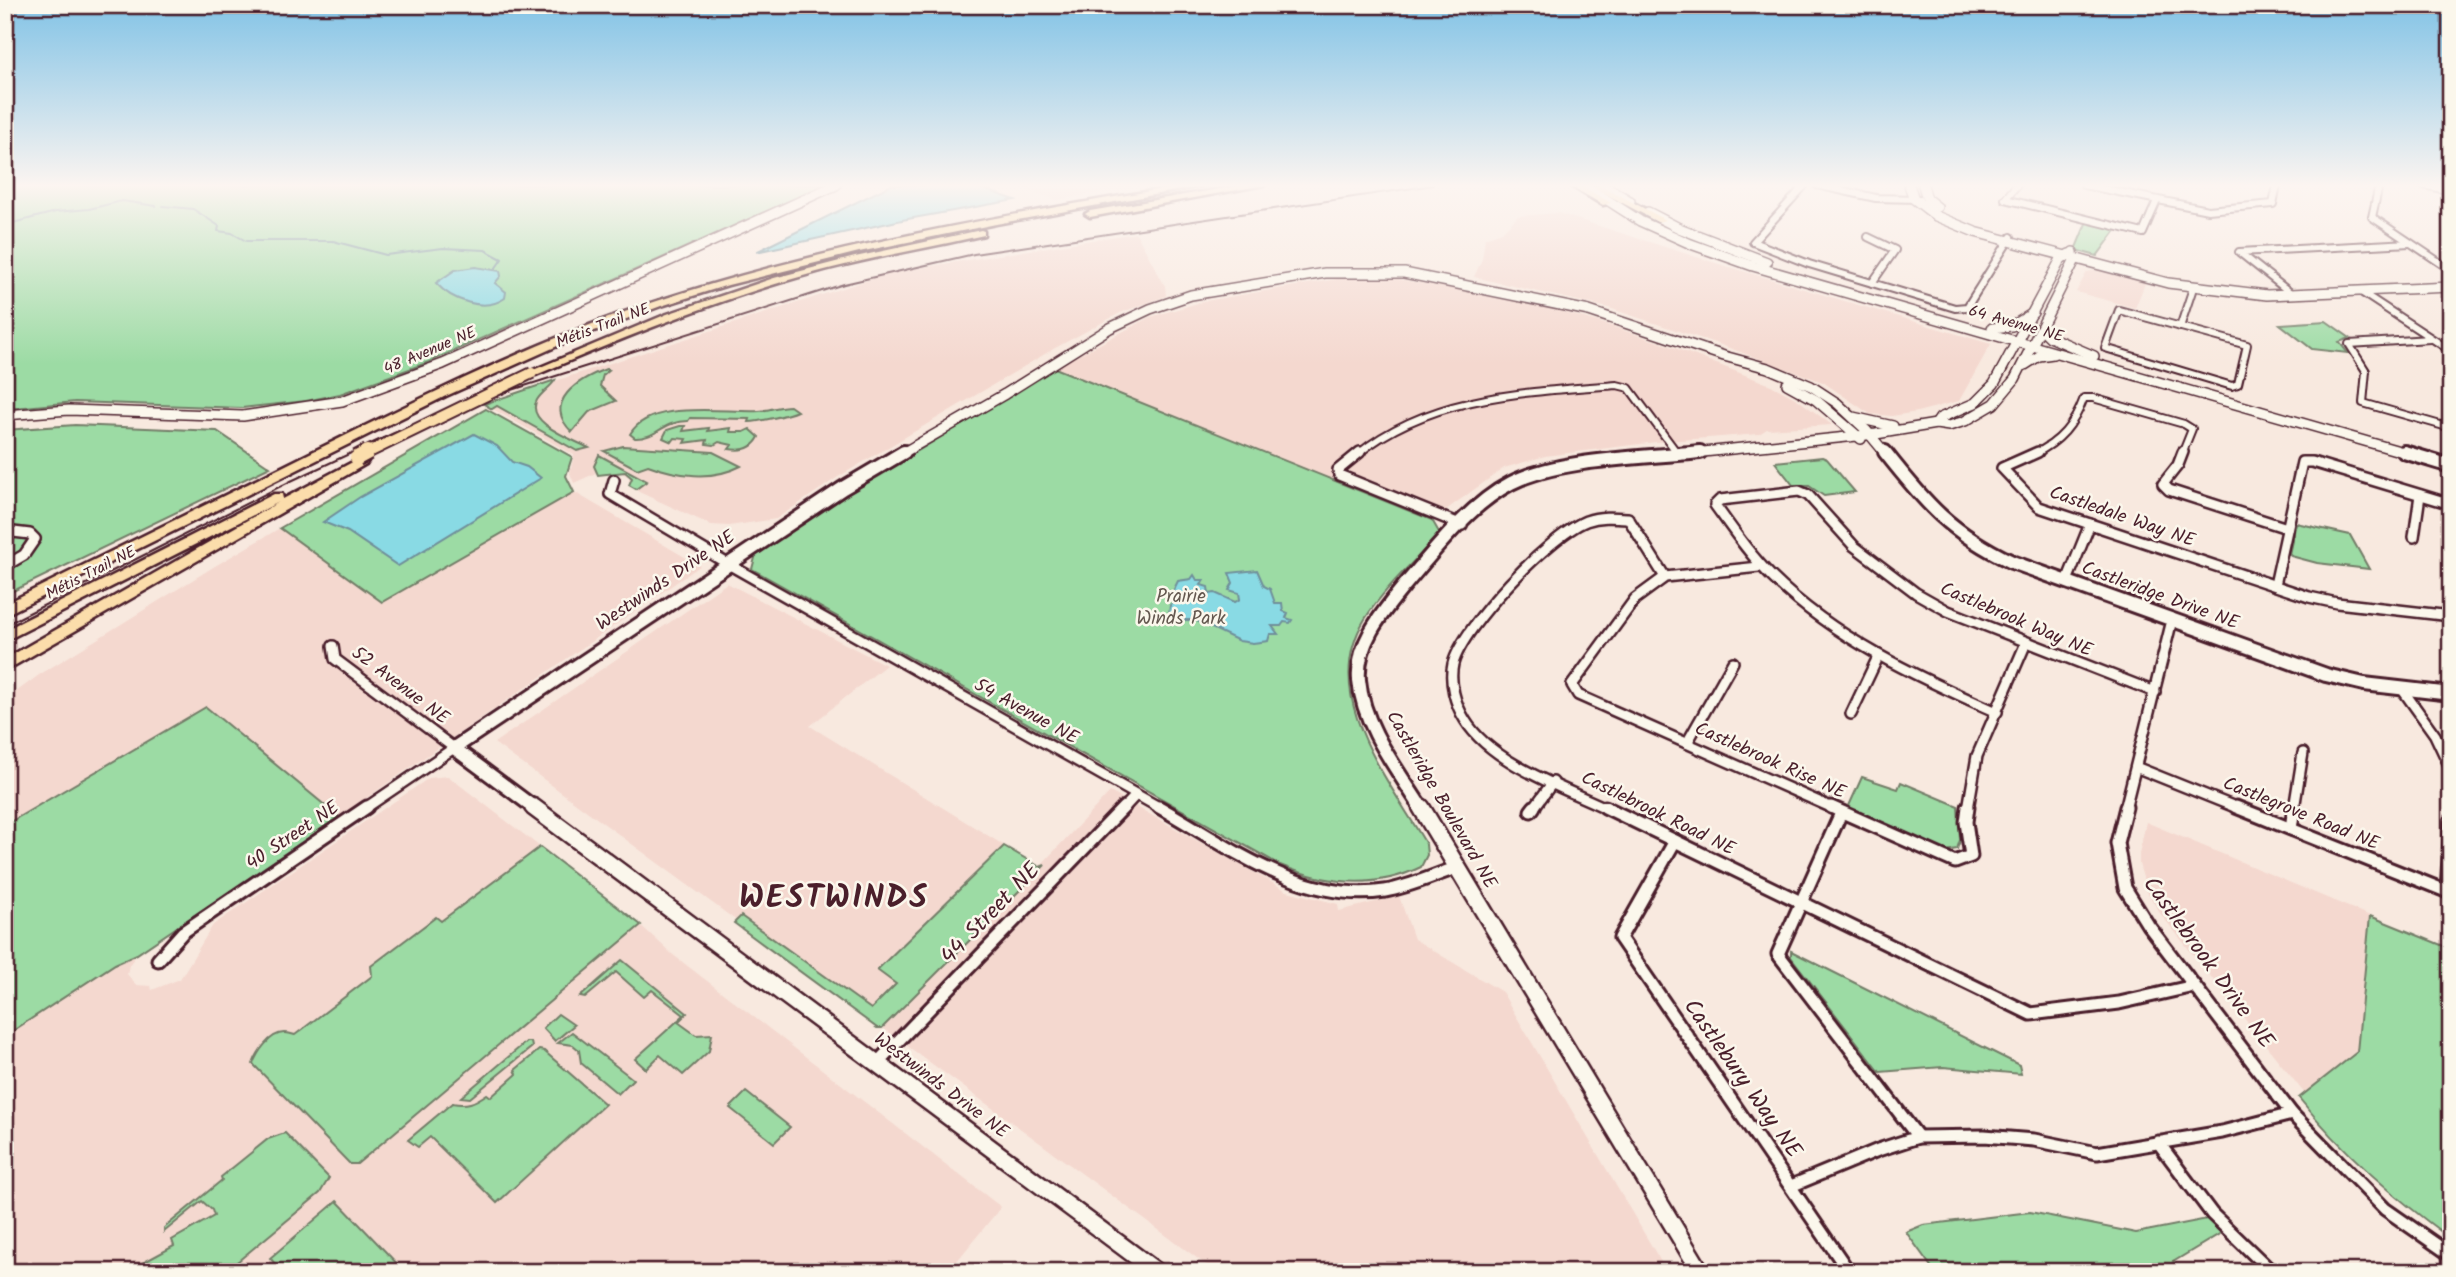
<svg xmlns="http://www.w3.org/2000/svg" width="2456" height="1277" font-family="Kalam,sans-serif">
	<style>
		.built { fill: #f4d8cf }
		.green { fill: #9cdba4; stroke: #737d68; stroke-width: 2 }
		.water { fill: #89dae4; stroke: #708f9a; stroke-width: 2 }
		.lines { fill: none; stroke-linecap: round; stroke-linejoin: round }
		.stream { stroke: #708f9a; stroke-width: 2 }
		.minor-far2-casing { stroke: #4a1f2b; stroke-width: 10 }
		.minor-far1-casing { stroke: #4a1f2b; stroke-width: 14 }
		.minor-casing { stroke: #4a1f2b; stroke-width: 17 }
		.tertiary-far2-casing { stroke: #4a1f2b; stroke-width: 12 }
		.tertiary-far1-casing { stroke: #4a1f2b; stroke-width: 18 }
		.tertiary-casing { stroke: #4a1f2b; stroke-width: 21 }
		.secondary-far1-casing { stroke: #4a1f2b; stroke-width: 12 }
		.secondary-casing { stroke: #4a1f2b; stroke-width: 18 }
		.primary-casing { stroke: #4a1f2b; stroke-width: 5 }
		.minor-far2 { stroke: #fbf7ec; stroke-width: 6 }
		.minor-far1 { stroke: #fbf7ec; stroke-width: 9 }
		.minor { stroke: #fbf7ec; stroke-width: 11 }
		.tertiary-far2 { stroke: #fbf7ec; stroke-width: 9 }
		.tertiary-far1 { stroke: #fbf7ec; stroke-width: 12 }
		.tertiary { stroke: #fbf7ec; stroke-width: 16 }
		.secondary-far1 { stroke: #fbf7ec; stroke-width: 9 }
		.secondary { stroke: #fbf7ec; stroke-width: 12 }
		.primary { fill: #fbddab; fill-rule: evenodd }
		.tram { stroke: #4a1f2b; stroke-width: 2 }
		.primary-bridge-far1-casing { stroke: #4a1f2b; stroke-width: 14; stroke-linecap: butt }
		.primary-bridge-casing { stroke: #4a1f2b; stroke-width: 19; stroke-linecap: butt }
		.primary-bridge-far1 { stroke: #fbddab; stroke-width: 10 }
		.primary-bridge { stroke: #fbddab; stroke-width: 14 }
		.labels { text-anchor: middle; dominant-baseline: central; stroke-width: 5; stroke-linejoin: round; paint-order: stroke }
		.far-street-label { font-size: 16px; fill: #4a1f2b; stroke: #fbf7ec }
		.street-label { font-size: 19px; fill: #4a1f2b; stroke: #fbf7ec }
		.park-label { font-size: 19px; fill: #63574f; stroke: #fbf7ec }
		.near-street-label { font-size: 23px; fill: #4a1f2b; stroke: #fbf7ec }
		.near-district-label { font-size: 32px; font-weight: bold; letter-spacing: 2px; fill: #4a1f2b; stroke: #fbf7ec }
	</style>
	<rect width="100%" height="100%" fill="#f8e9df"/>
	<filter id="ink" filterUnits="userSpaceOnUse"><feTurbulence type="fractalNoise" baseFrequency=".0143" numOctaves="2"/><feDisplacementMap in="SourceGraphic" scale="14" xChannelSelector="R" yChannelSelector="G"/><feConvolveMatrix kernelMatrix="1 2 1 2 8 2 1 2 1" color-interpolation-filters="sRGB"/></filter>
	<g filter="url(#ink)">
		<g class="built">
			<path d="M1012,185H1144L1057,200Z"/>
			<path d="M1558,213L1709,261L1991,344L1959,401L1917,412L1892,416L1870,414L1823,382L1721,345L1609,308L1474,277L1482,259L1485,238L1502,232L1518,216Z"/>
			<path d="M1136,233L1165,286L1166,296L1120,313L1055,348L838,477L776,519L729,526L711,525L639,492L629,485V477L622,473H596L574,483L570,473L574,455L484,404L893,272Z"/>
			<path d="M2098,270L2146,281L2135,308L2076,292L2087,272Z"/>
			<path d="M1350,277L1397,279L1438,286L1532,304L1596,321L1662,343L1771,385L1797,399L1832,425L1767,429L1759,434L1656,442L1545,456L1504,468L1432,520L1055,368L1150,317L1205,301Z"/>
			<path d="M574,492L700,566L339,817L206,707L5,825V700L39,675L215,566L280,528L382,602Z"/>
			<path d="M727,583L886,665L810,726L1039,867L1110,792L1287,891L1338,904L1339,911L1399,896L1414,939L1502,992L1667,1272H1216L494,743Z"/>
			<path d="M448,776L636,921L672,954L1001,1207L948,1272H5V1036L115,964L137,954L129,965L127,974L136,985L151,986L152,990L180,979L213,925L429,778Z"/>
			<path d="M2146,822L2370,916L2357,1052L2305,1094L2159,912L2147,891L2139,864V854Z"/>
		</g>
		<g class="green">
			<path d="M5,185H825L429,362L340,394L306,401L242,408L75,402L5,409Z"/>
			<path d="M2087,221L2117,229L2097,256L2075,250Z"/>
			<path d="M2326,321L2350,338L2339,342L2348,353L2312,349L2280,324Z"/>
			<path d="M1055,368L1432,520L1440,534C1415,561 1385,587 1365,619C1318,695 1388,779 1426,844L1427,855L1421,867C1374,890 1326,884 1280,865L752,569L756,554L868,481Z"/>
			<path d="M606,369L609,370L603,375L600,386L616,401L589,412L572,432C541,402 579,379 606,369Z"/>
			<path d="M555,380C551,387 542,392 537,400C524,423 574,440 589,448L577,451L497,406L492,409L484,404Z"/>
			<path d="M790,406L797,411C788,415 759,422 749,422L750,419L690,418L688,421C662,421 656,439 635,438L630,434C650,399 724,413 759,411C770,410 779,406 790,406Z"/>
			<path d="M486,409L572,457L566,476L574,492L382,602L280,528Z"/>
			<path d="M75,425L217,431L270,467L5,595V430Z"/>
			<path d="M680,426H685L683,431L709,428L708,431L731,428L730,432H744L750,429L759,437C753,449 741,451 729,449L732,445L719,442L714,445L706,444L707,440L684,443L686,439L675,438L672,442L663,438L667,430Z"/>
			<path d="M623,446L713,452L741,466C712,481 677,476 648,465L637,469L604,451Z"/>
			<path d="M599,455L647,481L636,489L629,485L632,478L625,472L598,475L594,466Z"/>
			<path d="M1822,457L1827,459L1855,492L1824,496L1809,486L1793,485L1775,462Z"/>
			<path d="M2296,523L2350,535L2369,569L2317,563L2291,556L2289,554Z"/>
			<path d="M206,707L339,817L137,954L115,964L5,1036V825Z"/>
			<path d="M1862,777L1898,789L1901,782L1958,806L1960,840L1957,849L1945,851L1848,808Z"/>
			<path d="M1004,846L1040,867L1045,865L882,1028H877L734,923L741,916L871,1009L896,984L877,970Z"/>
			<path d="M540,847L641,925L357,1164H350L253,1064C257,1053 270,1033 284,1033C288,1033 292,1034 295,1035L372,976L371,966L436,917L441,921Z"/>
			<path d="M2370,916L2451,949V1239C2394,1197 2343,1153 2299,1098L2357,1052Z"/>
			<path d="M1791,951L2019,1065L2021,1074L1943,1067L1880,1072L1791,957Z"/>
			<path d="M622,960L687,1013L678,1022L696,1035L712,1034L709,1051L683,1075L660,1055L646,1069L635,1059L684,1015L652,990L644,997L616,972L585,998L580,997Z"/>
			<path d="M558,1014L574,1025L555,1041L543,1028Z"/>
			<path d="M572,1032L633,1079L618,1094L581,1063L579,1050L573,1045L558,1043Z"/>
			<path d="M526,1042H531L532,1047L470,1098L461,1097Z"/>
			<path d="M539,1050L544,1051L605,1104L497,1203L430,1137L418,1147L408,1140L452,1103C467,1106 474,1103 487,1094L491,1097L517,1074L515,1070Z"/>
			<path d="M746,1092L790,1127L774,1143L730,1108Z"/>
			<path d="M285,1133L329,1178L320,1193L225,1272H126L174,1246L172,1240L214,1216L212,1210L202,1201L164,1232V1228L222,1180L221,1177L268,1139Z"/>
			<path d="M337,1201L405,1272H282L270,1258Z"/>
			<path d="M2030,1212L2136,1233L2207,1219L2221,1233L2173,1262L2181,1272H1935L1906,1232L1923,1225Z"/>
		</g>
		<g class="water">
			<path d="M891,185H972L1015,200L902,220L756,252Z"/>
			<path d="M475,267L500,271L501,276L495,283L506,292L505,298C484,313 451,300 436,283L455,270Z"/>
			<path d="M474,434L497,446L512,462L527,467L541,478L398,566L348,532L323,522L360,497Z"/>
			<path d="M1257,570L1264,586L1270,589L1275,603H1282L1283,611L1288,613L1286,618L1292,620L1290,623L1284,622L1281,626H1272L1278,634H1270L1268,641L1253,643L1239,641L1195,620H1180L1169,614L1170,605L1179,598L1173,591L1178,581L1191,579L1194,575L1197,580H1204L1201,585L1208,587L1209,594L1215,593L1235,602L1240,599L1239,593L1229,590L1233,583L1229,573Z"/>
		</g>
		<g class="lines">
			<g class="stream">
				<path d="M163,206L193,209L219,226L218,231L232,233L246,241H333L386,255L443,248L485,250L502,259L495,269"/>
				<path d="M5,225L56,212L89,209L122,201L156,206"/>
			</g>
			<g class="minor-far2-casing">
				<g id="minor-far2">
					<path d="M1805,185L1753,242L1809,264L1955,308L1967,307L2011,237"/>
					<path d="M1817,185L1876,198L1919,199"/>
					<path d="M2017,185L2005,199L2143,233L2156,203"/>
					<path d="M2084,185L2208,210L2273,204L2277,185"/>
					<path d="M2379,185L2372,217L2451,270"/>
					<path d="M2424,185L2451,191"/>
					<path d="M1868,237L1895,250L1872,283"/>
					<path d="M2361,292L2451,351"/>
					<path d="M2292,294L2239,252L2410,243"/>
					<path d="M2119,310L2247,345L2238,384L2232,386L2105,348Z"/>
					<path d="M2180,327L2192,291L2191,286"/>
					<path d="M2430,339L2349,344L2366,371L2363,403L2451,428"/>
					<path d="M1358,454C1430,395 1528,392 1617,385L1629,388L1678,454"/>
					<path d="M2034,454C2060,442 2074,425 2084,398H2093L2184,424L2192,429L2182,454"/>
				</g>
			</g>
			<g class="minor-far1-casing">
				<g id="minor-far1">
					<path d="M1360,452L1338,470L1339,475L1462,525"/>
					<path d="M1677,452L1679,455"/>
					<path d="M2038,452L2002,468L2039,507L2309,597L2337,603L2451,616"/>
					<path d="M2183,452L2178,465L2163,484L2169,490L2287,528"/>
					<path d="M614,480L610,494L728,564L1162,809"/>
					<path d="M5,531L30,534L35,539L24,555L5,566"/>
					<path d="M5,532L8,539L5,544"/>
					<path d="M2414,537L2420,495"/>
					<path d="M1759,567L1665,577L1635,599L1572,685L1578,695L1835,809"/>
					<path d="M2067,581L2090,524"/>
					<path d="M2275,585L2302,462H2312L2451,504"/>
					<path d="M333,646L335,659L454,748L364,809"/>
					<path d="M2402,689L2435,735L2451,769"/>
					<path d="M1997,712C1917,677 1835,639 1772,577C1750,555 1733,530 1715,505L1720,500L1799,491L1808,495L1854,546L1916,593L1948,611L2155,692"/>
					<path d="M1851,714L1878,657"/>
					<path d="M1687,743L1733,662"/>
					<path d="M2138,768L2240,809"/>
					<path d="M1123,809L1136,795"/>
					<path d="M1533,809L1553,782"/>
					<path d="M1608,809C1564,788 1491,763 1465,720C1455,704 1449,682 1453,664C1463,626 1549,536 1586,521C1600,516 1613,517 1628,518L1665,577"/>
					<path d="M1968,809L1977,756L2026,643"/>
					<path d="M2125,809L2172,620"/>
					<path d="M2294,809L2303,753"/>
				</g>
			</g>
			<g class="minor-casing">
				<g id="minor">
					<path d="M1159,807C1228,846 1302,904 1385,891C1409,887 1432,876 1456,868"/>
					<path d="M1605,807L2031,1014L2119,1003L2194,986"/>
					<path d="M1831,807L1955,862L1971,856L1966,822L1968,807"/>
					<path d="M2126,807L2117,843L2125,888L2148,925L2292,1114L2385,1209L2451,1255"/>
					<path d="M2236,807L2451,893"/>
					<path d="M1531,811L1534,807"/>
					<path d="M1841,813L1778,954L1918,1137"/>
					<path d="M2291,829L2294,807"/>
					<path d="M1675,841L1620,938L1849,1272"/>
					<path d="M2447,892L2451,821"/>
					<path d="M158,960L183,932L367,807"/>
					<path d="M876,1064L1124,807"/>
					<path d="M2158,1142L2212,1214L2272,1272"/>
					<path d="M1791,1186L1878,1150L1918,1137L1984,1136L2034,1140L2097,1153L2222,1132L2292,1114"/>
				</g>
			</g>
			<g class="tertiary-far2-casing">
				<g id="tertiary-far2">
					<path d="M1909,185L1914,199L1936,216L1975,232L2168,283L2267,295L2451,287"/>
					<path d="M1923,185L1927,199L1937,207"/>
					<path d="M1787,384L1816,400L1861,439"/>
					<path d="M5,415L69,410L243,416L342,401L443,364L836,185"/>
					<path d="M1853,417L1893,426"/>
					<path d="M1936,424L1940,418L1975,403L1994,384L2061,259L2069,254"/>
					<path d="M901,454L1005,394L1110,328L1150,309L1191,295L1325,273H1404L1589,311L1724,356L1768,368L1811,386L1837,403L1866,430L1886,454"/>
					<path d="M1684,454L1876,434L1936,424L1949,426L1965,421L1994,404L2015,379L2074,262L2073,252"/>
				</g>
			</g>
			<g class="tertiary-far1-casing">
				<g id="tertiary-far1">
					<path d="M1885,452C1926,504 1951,533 2012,562L2326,675L2364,684L2451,694"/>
					<path d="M536,809L454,748L843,488L904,452"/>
					<path d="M1422,809C1398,770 1363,727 1359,680C1356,643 1382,613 1404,586C1434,551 1469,505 1511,483C1560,458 1645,458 1700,452"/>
				</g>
			</g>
			<g class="tertiary-casing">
				<g id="tertiary">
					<path d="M533,807L1157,1272"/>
					<path d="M1421,807L1701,1272"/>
				</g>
			</g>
			<g class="secondary-far1-casing">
				<g id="secondary-far1">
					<path d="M1584,185L1640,221L1691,244L1753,266L2410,454"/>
					<path d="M1603,185L1630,201"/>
					<path d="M1648,212L1679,228L1767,262"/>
					<path d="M1992,328L2012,326L2033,313"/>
					<path d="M2042,329L2050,337L2094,356"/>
					<path d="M2025,365L2039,356L2053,354"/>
				</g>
			</g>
			<g class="secondary-casing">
				<path id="secondary" d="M2404,452L2451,466"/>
			</g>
			<g class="primary-casing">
				<g id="primary">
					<path d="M1186,185H1207L996,224L859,252L728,285L661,306L573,339L446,396L5,615V604C107,553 210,503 312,452C424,397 535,341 654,302C827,245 1007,215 1186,185Z"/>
					<path d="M1243,185H1264L1090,217L1085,214L1090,211Z"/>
					<path d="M1569,185H1580L1611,203L1603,205Z"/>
					<path d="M1589,185H1600L1666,220L1658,222Z"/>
					<path d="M981,230L984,231V235C929,248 872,257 817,272C721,298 628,336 536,375H528L526,373L667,314L774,278L855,257Z"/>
					<path d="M362,457L366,458L368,461L366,464L5,671V659L279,502L5,641V630L274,494H282L283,499Z"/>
				</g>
			</g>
			<use href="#minor-far2" class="minor-far2"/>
			<use href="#minor-far1" class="minor-far1"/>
			<use href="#minor" class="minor"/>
			<use href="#tertiary-far2" class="tertiary-far2"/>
			<use href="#tertiary-far1" class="tertiary-far1"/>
			<use href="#tertiary" class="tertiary"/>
			<use href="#secondary-far1" class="secondary-far1"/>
			<use href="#secondary" class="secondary"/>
			<use href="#primary" class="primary"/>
			<path class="tram" d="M5,625L291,481L394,433L512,390L844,284L974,254L1433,185"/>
			<g class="primary-bridge-far1-casing">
				<path id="primary-bridge-far1" d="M365,454L532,373"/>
			</g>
			<g class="primary-bridge-casing">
				<path id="primary-bridge" d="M357,458L368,452"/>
			</g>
			<use href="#primary-bridge-far1" class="primary-bridge-far1"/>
			<use href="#primary-bridge" class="primary-bridge"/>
		</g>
	</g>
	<linearGradient id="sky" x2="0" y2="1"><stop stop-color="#82c3e6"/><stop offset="0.51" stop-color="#fcf5f1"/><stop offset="1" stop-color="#fcf5f1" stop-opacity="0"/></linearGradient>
	<rect width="2456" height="364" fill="url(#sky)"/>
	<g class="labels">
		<g class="far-street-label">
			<text transform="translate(2016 324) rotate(16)">64 Avenue NE</text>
			<text transform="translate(603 326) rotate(-21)">Métis Trail NE</text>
			<text transform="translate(430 351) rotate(-23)">48 Avenue NE</text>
			<text transform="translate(91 573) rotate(-27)">Métis Trail NE</text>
		</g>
		<g class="street-label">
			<text transform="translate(2122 517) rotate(19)">Castledale Way NE</text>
			<text transform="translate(666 581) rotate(-34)">Westwinds Drive NE</text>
			<text transform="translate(2160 596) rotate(20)">Castleridge Drive NE</text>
			<text transform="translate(2016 620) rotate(23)">Castlebrook Way NE</text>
			<text transform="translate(400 686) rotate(37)">52 Avenue NE</text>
			<text transform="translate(1026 712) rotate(29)">54 Avenue NE</text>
			<text transform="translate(1770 761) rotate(24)">Castlebrook Rise NE</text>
			<text transform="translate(1441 800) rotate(60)">Castleridge Boulevard NE</text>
			<text transform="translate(1658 814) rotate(26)">Castlebrook Road NE</text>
			<text transform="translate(2301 814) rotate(22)">Castlegrove Road NE</text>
			<text transform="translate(293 836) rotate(-34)">40 Street NE</text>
			<text transform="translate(941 1086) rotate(37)">Westwinds Drive NE</text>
		</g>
		<g class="park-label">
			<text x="1181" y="597">Prairie<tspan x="1181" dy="22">Winds Park</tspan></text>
		</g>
		<g class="near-street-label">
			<text transform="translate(991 914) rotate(-46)">44 Street NE</text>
			<text transform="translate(2208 963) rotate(54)">Castlebrook Drive NE</text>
			<text transform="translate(1742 1079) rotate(55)">Castlebury Way NE</text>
		</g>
		<g class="near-district-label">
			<text x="834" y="898">WESTWINDS</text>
		</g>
	</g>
	<rect width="2456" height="1277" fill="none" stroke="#fbf7ec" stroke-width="28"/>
	<rect x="14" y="14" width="2428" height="1249" fill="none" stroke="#4a1f2b" stroke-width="2.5" filter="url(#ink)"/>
</svg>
